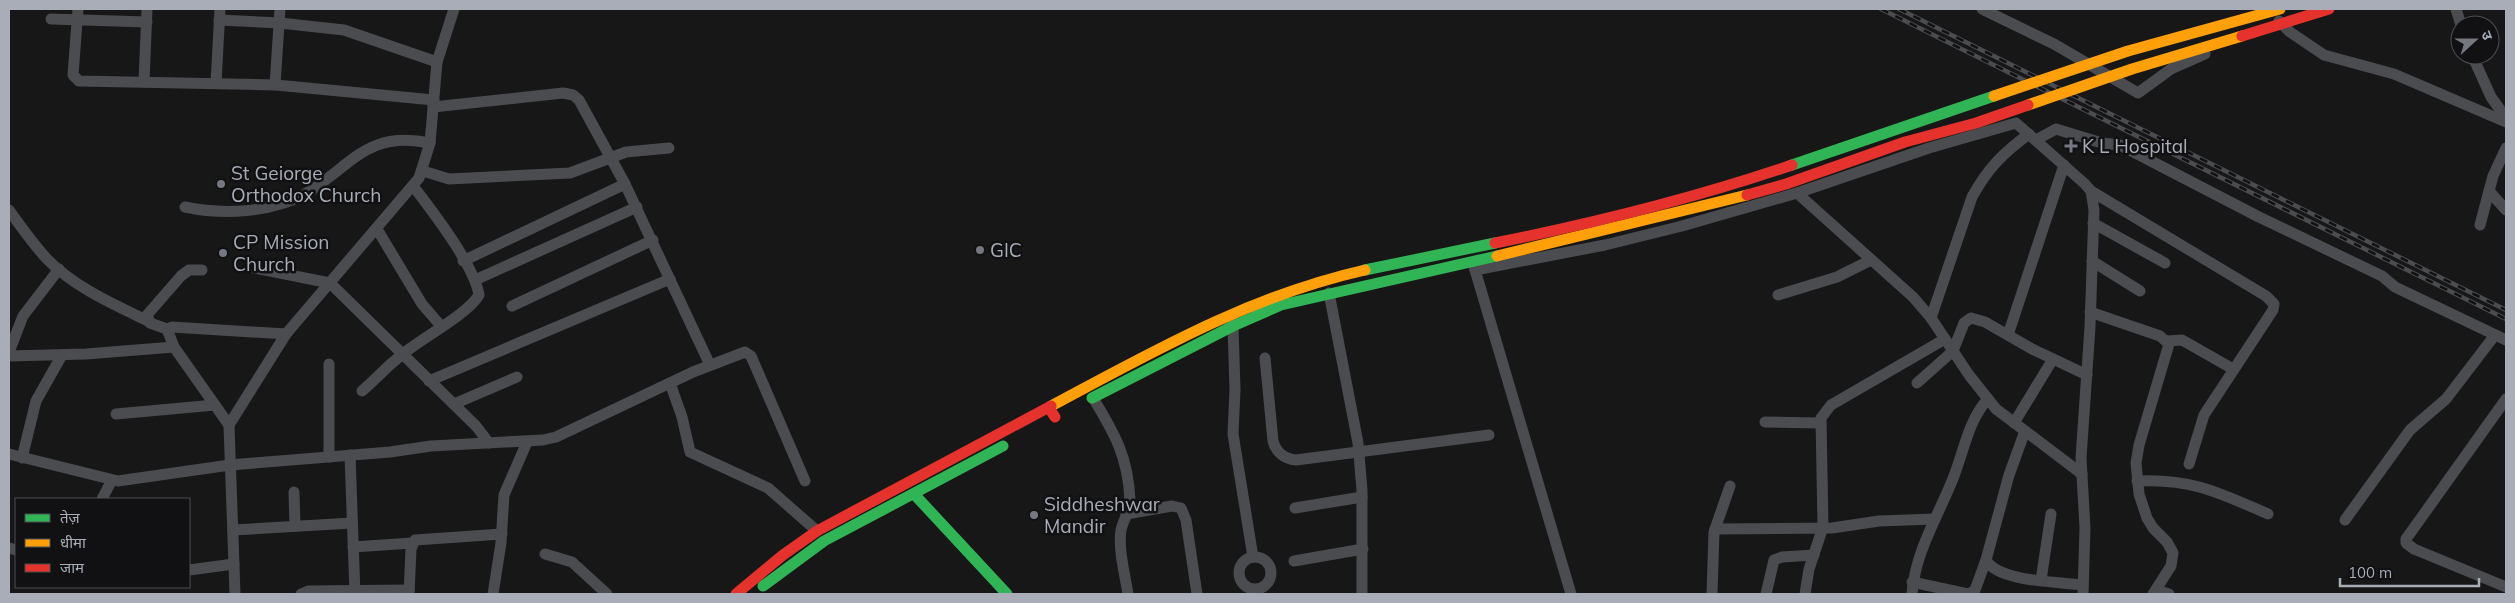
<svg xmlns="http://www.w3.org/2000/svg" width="2515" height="603" viewBox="0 0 2515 603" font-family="Mulish,'Noto Sans Devanagari',sans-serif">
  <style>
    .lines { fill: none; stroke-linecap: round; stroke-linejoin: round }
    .street { stroke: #4b4c50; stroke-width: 11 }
    .fast { stroke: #30b455; stroke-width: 11 }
    .slow { stroke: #ff9f0a; stroke-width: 11 }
    .jam { stroke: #e5322d; stroke-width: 11 }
    .rail-casing { stroke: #4b4c4f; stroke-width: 4.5 }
    .rail { stroke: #111113; stroke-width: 2.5; stroke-dasharray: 8; stroke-linecap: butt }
    .fast-bridge { stroke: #30b455; stroke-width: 11 }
    .slow-bridge { stroke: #ff9f0a; stroke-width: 11 }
    .jam-bridge { stroke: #e5322d; stroke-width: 11 }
    .poi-dot { fill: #757880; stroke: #111113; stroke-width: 2 }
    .labels { text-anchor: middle; stroke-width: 5; stroke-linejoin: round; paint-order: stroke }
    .poi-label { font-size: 19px; fill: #a8adb8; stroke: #111113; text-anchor: start }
  </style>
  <rect width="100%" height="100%" fill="#171717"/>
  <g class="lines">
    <g class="street">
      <path d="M78 9 73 75 79 81 276 85 434 100"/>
      <path d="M1982 9 2054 44 2138 93 2171 69 2205 54"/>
      <path d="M2456 9 2461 25"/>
      <path d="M51 19 147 22"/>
      <path d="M219 20 280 23 344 30 437 62"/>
      <path d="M2279 21 2290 32 2324 55 2394 74 2506 122"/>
      <path d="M2472 55 2491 97 2506 118"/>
      <path d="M144 82 147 9"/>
      <path d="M216 83 220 9"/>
      <path d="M275 85 280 9"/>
      <path d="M433 107 563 93 573 95 579 100 625 184 710 365"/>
      <path d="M2036 140 2056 129 2102 143 2120 145 2259 217 2382 276 2395 287 2506 340"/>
      <path d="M423 171 449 179 570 173 626 152 669 148"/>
      <path d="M2091 191 2266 296 2274 304 2273 310 2204 415 2189 464"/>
      <path d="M2489 191 2506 210"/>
      <path d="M1797 193 1929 148 2016 123 2085 184 2091 191 2094 210 2090 327 2081 458 2085 528 2083 594"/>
      <path d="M185 207C223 215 270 213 305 194 352 166 366 130 430 143"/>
      <path d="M9 210C21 227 33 244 47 259 74 287 113 304 148 321"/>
      <path d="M2093 223 2165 263"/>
      <path d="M2480 225 2493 176 2506 148"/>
      <path d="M377 229 422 304 441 326"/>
      <path d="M463 261 625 184"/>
      <path d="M2092 261 2140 291"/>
      <path d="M1473 263 1571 594"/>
      <path d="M254 268 330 283 476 426 489 443"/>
      <path d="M1475 270 1605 245 1682 226 1797 193 1913 297 1931 318 1969 375 1996 409 2082 474"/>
      <path d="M475 280 637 207"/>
      <path d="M1329 293 1358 443 1362 490V594"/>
      <path d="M1778 295 1837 277 1871 260"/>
      <path d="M512 306 653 240"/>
      <path d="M2090 312 2160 336 2169 344 2139 445 2136 463 2139 494 2147 518 2153 528 2167 542 2173 553 2171 566 2153 594"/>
      <path d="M1931 318 1972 197C1988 168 2003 153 2029 134"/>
      <path d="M1233 326 1235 390 1233 434 1253 557"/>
      <path d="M167 329 150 323 147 315 181 276 189 270H202"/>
      <path d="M2008 335 2064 165"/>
      <path d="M2167 341 2182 340 2233 369"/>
      <path d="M9 352 23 316 59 269"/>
      <path d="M9 356 86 354 174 347"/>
      <path d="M1265 358 1273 441C1276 452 1284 459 1296 460L1489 435"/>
      <path d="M329 364V457"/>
      <path d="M429 381 670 279"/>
      <path d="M670 383 682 417 690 452 768 488 817 531"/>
      <path d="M1917 383 1953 351 1964 323 1971 318 1985 322 2032 349 2087 375"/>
      <path d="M362 391C376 379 388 365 403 354 422 338 468 314 479 295 474 265 433 212 414 187"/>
      <path d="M1093 398C1115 434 1128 457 1130 500 1130 511 1123 520 1121 530 1118 550 1125 574 1128 594"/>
      <path d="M2506 399 2406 539V543L2414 549 2506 587"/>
      <path d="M454 404 517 377"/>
      <path d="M116 414 215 405"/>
      <path d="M1765 422 1820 423"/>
      <path d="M2014 423 2053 359"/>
      <path d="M229 425 174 347 167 329 172 327 286 334"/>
      <path d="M2025 431 2009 475 1986 560C1998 582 2060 582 2083 585"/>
      <path d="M9 454 118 481 230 465 390 452 431 446 543 440 556 437 693 372 745 352 751 356 805 481"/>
      <path d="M350 455 355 594"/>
      <path d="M22 458 36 401 62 355"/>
      <path d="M2137 481C2191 478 2220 493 2268 514"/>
      <path d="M294 492 295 526"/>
      <path d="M102 499 112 480"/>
      <path d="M1295 508 1362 497"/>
      <path d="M1126 514 1172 506 1181 508 1186 520 1197 594"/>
      <path d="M2345 520 2410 430 2446 399 2495 335"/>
      <path d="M1715 529 1832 528 1879 521 1935 519"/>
      <path d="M233 530 352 523"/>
      <path d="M353 547 412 543"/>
      <path d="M9 548 16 550"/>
      <path d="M545 554 572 562 607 594"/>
      <circle cx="1255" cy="573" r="16"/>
      <path d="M1294 561 1363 549"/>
      <path d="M189 570 234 564"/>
      <path d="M2041 580 2051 514"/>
      <path d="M1912 582 1968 594"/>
      <path d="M2156 590 2169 594"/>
      <path d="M235 594 229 425 286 334 419 178 430 143 437 62 454 9"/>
      <path d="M301 594 308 591 409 590"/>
      <path d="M409 594 411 549 415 540 502 534"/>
      <path d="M493 594 501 543 504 495 527 442"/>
      <path d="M1712 594 1714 532 1730 486"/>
      <path d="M1766 594 1774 560 1782 557 1814 555"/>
      <path d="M1805 594 1809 569 1823 527 1821 418 1831 405 1945 339"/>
      <path d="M1912 594C1915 551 1939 515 1954 476 1964 450 1969 419 1988 399"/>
      <path d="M1969 594 1975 590 1986 560"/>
    </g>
    <g class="fast">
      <path d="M1365 270 1495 243"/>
      <path d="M1092 398 1233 326 1281 305 1497 256"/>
      <path d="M914 494 1007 594"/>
      <path d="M763 586 824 541 1003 446"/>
    </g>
    <path class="slow" d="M1051 406C1154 351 1250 296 1365 270"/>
    <g class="jam">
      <path d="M1049 408 1055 417"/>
      <path d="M736 594 783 555 817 531 1051 406"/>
    </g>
    <g class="rail-casing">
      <g id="rail">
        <path d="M1881 9 2506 319"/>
        <path d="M1899 9 2506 310"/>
      </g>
    </g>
    <use href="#rail" class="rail"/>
    <path class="fast-bridge" d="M1792 165 1994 96"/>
    <g class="slow-bridge">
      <path d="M1994 96 2128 51 2280 9"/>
      <path d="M2028 105 2132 69 2242 36"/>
      <path d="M1497 256 1747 195"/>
    </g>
    <g class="jam-bridge">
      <path d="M2242 36 2329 9"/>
      <path d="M1747 195 1786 184 1905 142 1976 123 2028 105"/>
      <path d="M1495 243C1595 223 1695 198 1792 165"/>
    </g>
  </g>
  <g class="poi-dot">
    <path d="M2068.5 138.5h5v5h5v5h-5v5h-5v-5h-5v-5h5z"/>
    <circle cx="221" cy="184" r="5"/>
    <circle cx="980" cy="250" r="5"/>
    <circle cx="223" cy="253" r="5"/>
    <circle cx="1034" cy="515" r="5"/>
  </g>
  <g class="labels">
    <g class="poi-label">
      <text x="2082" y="153">K L Hospital</text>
      <text x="231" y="180">St Geiorge<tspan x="231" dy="22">Orthodox Church</tspan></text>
      <text x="233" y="249">CP Mission<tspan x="233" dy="22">Church</tspan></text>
      <text x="990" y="257">GIC</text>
      <text x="1044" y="511">Siddheshwar<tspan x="1044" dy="22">Mandir</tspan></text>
    </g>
  </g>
  <rect width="2515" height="603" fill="none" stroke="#a8adb8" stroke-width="20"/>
  <rect x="15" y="498" width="175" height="90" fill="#111113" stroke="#4d4f55"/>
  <rect x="25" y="514" width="25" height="8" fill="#30b455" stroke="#4d4f55"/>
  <text x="60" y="523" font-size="15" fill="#a8adb8">तेज़</text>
  <rect x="25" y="539" width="25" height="8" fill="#ff9f0a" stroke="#4d4f55"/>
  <text x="60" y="548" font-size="15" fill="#a8adb8">धीमा</text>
  <rect x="25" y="564" width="25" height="8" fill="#e5322d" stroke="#4d4f55"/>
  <text x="60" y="573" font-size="15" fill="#a8adb8">जाम</text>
  <g transform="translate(2475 40) rotate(69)"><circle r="24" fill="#111113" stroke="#4d4f55"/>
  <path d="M0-4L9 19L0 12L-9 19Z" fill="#757880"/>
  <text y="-8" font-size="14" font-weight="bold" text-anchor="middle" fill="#a8adb8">उ</text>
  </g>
  <path d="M2340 578v8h139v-8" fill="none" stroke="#a8adb8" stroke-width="2.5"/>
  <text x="2348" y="578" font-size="15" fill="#a8adb8" stroke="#111113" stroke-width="4" paint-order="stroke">100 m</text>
</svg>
